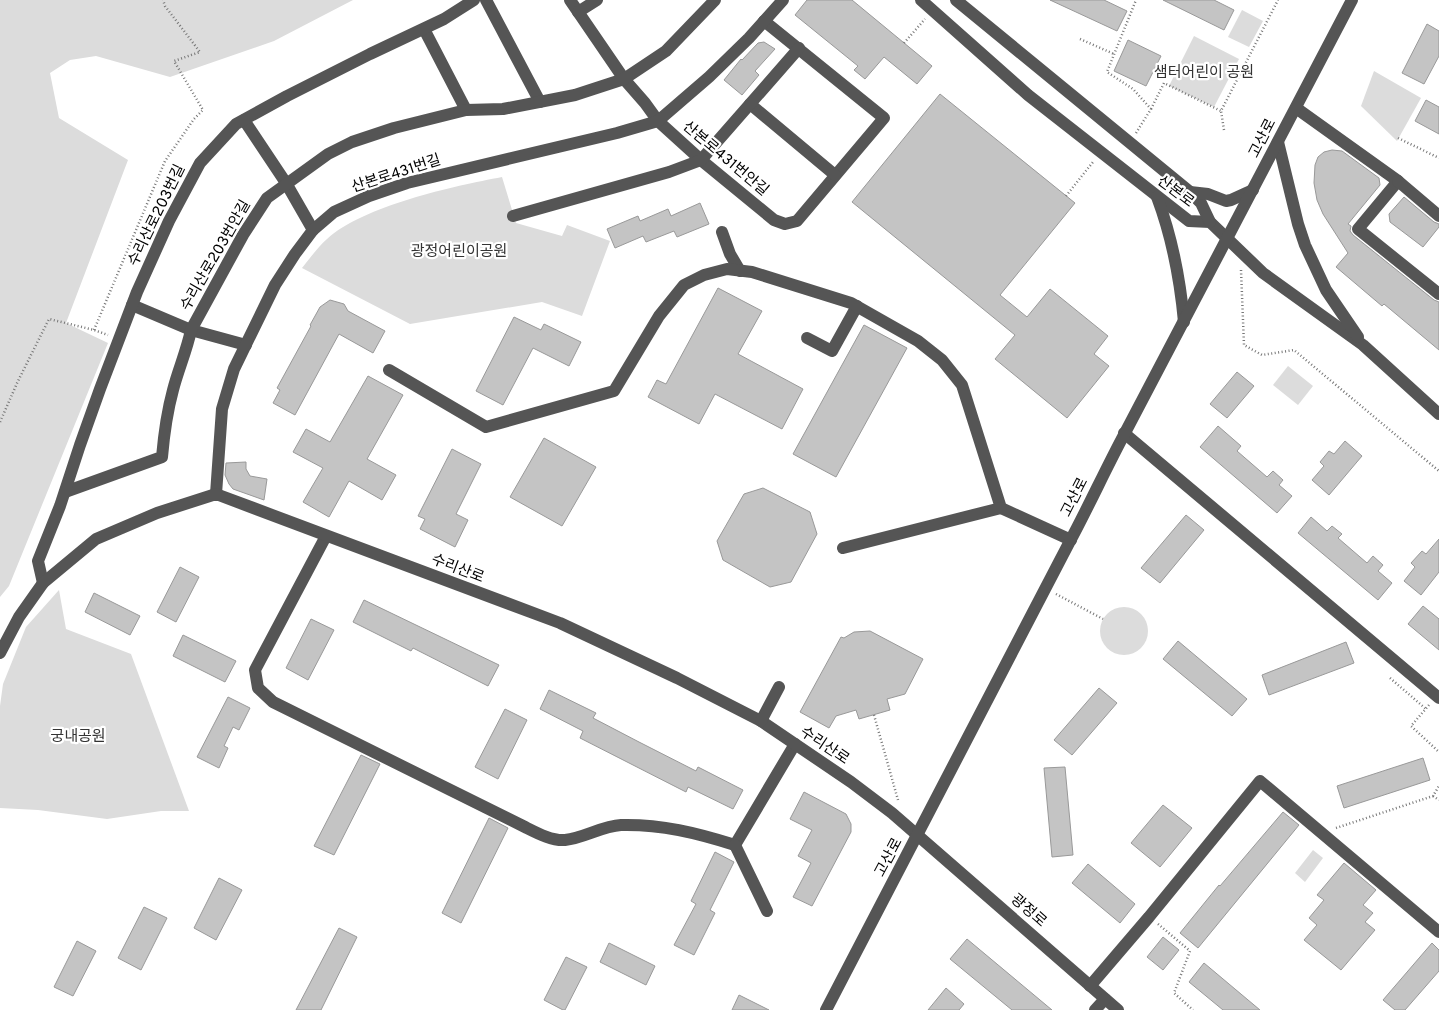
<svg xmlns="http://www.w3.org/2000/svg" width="1439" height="1010" viewBox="0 0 1439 1010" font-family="Overpass,'Noto Sans KR',sans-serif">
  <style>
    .green { fill: #dcdcdc }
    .building { fill: #c4c4c4; stroke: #999 }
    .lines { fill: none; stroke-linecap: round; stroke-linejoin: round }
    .path { stroke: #777; stroke-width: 2.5; stroke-dasharray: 1 2.5; stroke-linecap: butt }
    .minor { stroke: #555; stroke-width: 12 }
    .labels { text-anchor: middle; stroke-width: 4.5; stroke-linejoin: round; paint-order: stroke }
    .park-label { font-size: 15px; fill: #333; stroke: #fff }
    .street-label { font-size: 15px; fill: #000; stroke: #fff }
  </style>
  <rect width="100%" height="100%" fill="#fff"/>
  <g class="green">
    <path d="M0 0H353L274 41 170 77 96 56 70 60 50 73 59 118 128 160 66 323 108 343 9 586 0 597Z"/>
    <path d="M1242 10 1263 21 1249 47 1228 37Z"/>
    <path d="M1194 36 1239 59 1214 107 1169 86Z"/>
    <path d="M1374 71 1421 98 1397 141 1361 106Z"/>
    <path d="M502 177 516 223 562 236 567 225 610 241 582 316 542 302 410 324 302 268C310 258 318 247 327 239 363 206 454 186 502 177Z"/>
    <path d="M1288 366 1313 386 1298 405 1273 385Z"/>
    <path d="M59 590 66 629 131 654 189 811H161L107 819 38 810 0 808V706L3 684 26 627Z"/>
    <circle cx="1124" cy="631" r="24"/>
    <path d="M1313 850 1323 858 1305 882 1295 873Z"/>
  </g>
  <g class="building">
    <path d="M807 0H852L932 66 917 84 884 57 865 79 854 70 858 66 795 15Z"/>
    <path d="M1050 0H1104L1127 11 1117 31Z"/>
    <path d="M1163 0H1214L1234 10 1224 30Z"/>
    <path d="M1427 24 1439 31V56L1424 84 1402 73Z"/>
    <path d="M1128 40 1161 56 1146 86 1114 71Z"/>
    <path d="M764 42 775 49 755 71 759 75 742 95 724 80 741 59 742 60 758 43Z"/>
    <path d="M940 94 1075 203 1000 295 1027 317 1050 289 1108 336 1094 354 1109 366 1067 418 995 359 1015 335 852 202Z"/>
    <path d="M1426 100 1439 107V134L1415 121Z"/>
    <path d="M1332 150 1342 151 1379 178 1380 185 1348 224 1351 226 1350 231 1353 235 1434 300 1439 302V350L1384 304 1382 306 1336 267 1348 253 1323 214 1317 200 1314 183 1315 165 1318 157 1324 152Z"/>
    <path d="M1404 197 1434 222 1439 224V227L1423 247 1390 222 1389 214Z"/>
    <path d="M700 203 709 224 677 237 674 231 646 242 643 236 615 248 607 229 638 216 640 221 668 209 671 216Z"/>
    <path d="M718 288 762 311 738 354 803 389 782 429 715 394 699 424 648 397 657 380 666 384Z"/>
    <path d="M330 300 344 304 348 311 385 331 373 353 339 334 295 415 273 403 280 390 277 388 311 326 310 325 320 307Z"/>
    <path d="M514 317 541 330 544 324 581 342 569 366 533 348 503 405 476 391Z"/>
    <path d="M864 325 907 348 836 477 793 454Z"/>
    <path d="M1237 372 1254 386 1227 418 1210 404Z"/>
    <path d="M368 376 403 395 367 459 396 475 382 500 349 481 329 517 303 502 323 468 293 452 306 429 330 442Z"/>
    <path d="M1218 426 1241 446 1237 451 1267 477 1273 471 1283 480 1279 485 1292 496 1277 513 1200 447Z"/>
    <path d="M544 438 596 467 562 526 510 497Z"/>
    <path d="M1345 441 1362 456 1329 495 1312 480 1324 466 1320 462 1329 451 1334 454Z"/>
    <path d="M452 449 481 464 456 514 468 520 455 547 420 529 425 519 418 516Z"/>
    <path d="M246 462V469L250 476 267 479 264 500 233 489 229 484 225 475 226 463Z"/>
    <path d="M763 488 810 512 817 534 791 582 770 587 723 560 717 541 744 494Z"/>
    <path d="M1186 515 1204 530 1160 583 1141 568Z"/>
    <path d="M1311 517 1327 531 1332 526 1342 534 1338 538 1367 563 1373 556 1383 565 1378 571 1392 583 1378 600 1298 533Z"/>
    <path d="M1439 539V572L1421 595 1404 581 1415 567 1411 563 1422 551 1426 554Z"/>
    <path d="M180 567 199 577 176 622 157 612Z"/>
    <path d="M94 593 140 616 130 635 85 612Z"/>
    <path d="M364 600 499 665 488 686 413 648 411 651 353 622Z"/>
    <path d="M1423 606 1439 619V650L1408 624Z"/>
    <path d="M311 619 334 630 308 680 286 668Z"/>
    <path d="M870 631 923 659 905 694 887 699 890 710 859 719 856 710 836 716 829 728 800 712 841 637 844 638 854 632Z"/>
    <path d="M183 635 236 661 225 682 173 656Z"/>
    <path d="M1178 641 1247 699 1232 716 1163 659Z"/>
    <path d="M1346 642 1354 663 1269 695 1262 675Z"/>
    <path d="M1099 688 1117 703 1072 755 1054 740Z"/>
    <path d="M549 690 596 713 593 718 639 742 696 771 698 767 743 790 733 809 688 787 686 792 580 738 583 731 540 709Z"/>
    <path d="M228 697 250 708 239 730 233 727 224 746 228 748 219 768 197 757Z"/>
    <path d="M505 709 527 720 498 779 475 767Z"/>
    <path d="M361 755 380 764 334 855 314 846Z"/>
    <path d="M1423 758 1430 780 1344 808 1337 786Z"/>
    <path d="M1065 767 1073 855 1052 857 1044 768Z"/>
    <path d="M804 792 846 814 851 824V832L812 906 793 897 811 863 798 856 812 830 790 819Z"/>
    <path d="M1163 805 1192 828 1160 867 1131 843Z"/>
    <path d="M1283 812 1299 825 1198 948 1180 933 1219 885 1220 886Z"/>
    <path d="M489 818 508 828 461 923 442 913Z"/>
    <path d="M715 852 734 862 710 910 715 913 694 955 674 945 696 904 691 901Z"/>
    <path d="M1344 863 1376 890 1363 905 1373 913 1365 922 1375 930 1341 970 1304 940 1317 925 1309 918 1324 900 1317 895Z"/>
    <path d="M1088 864 1135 904 1120 923 1072 883Z"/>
    <path d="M219 878 242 890 216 940 194 928Z"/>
    <path d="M144 907 167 918 141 970 118 958Z"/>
    <path d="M339 928 357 937 321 1010H296Z"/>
    <path d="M1163 937 1179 950 1163 970 1147 957Z"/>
    <path d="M967 939 1052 1010H1012L950 959Z"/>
    <path d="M77 941 96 951 73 996 54 987Z"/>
    <path d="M609 943 655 966 646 985 600 962Z"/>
    <path d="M1432 943 1439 950V971L1405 1010H1395L1383 1000Z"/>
    <path d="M566 957 587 967 565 1010H563L544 1000Z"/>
    <path d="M1204 963 1260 1010H1223L1189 982Z"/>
    <path d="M946 988 964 1004 959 1010H928Z"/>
    <path d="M739 995 769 1010H732Z"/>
  </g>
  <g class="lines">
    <g class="path">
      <path d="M1080 39 1114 54"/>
      <path d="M904 43 925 19"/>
      <path d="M1151 109 1164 83 1221 111"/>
      <path d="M1224 130 1221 111 1278 0"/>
      <path d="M1136 133 1151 109 1133 89 1107 72 1136 0"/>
      <path d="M1398 138 1439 158"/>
      <path d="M1066 196 1093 162"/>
      <path d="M1241 270 1244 345 1262 355 1294 350 1439 471"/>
      <path d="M94 330 165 161 194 119 203 110 174 61 200 52 165 6 163 0"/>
      <path d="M0 422 18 381 49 319 94 330 108 335"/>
      <path d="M1056 594 1103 619"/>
      <path d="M1390 678 1426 709"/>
      <path d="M1429 705 1411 726 1439 752"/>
      <path d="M874 715 898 800"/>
      <path d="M1433 796 1439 800"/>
      <path d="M1336 828 1433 796 1439 786"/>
      <path d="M1158 924 1190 951 1174 993 1193 1010"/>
    </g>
    <g class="minor">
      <path d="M486 0 540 102"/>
      <path d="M570 0 624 79 645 103 658 121 701 160 774 220 785 224 797 221 884 118 764 21"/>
      <path d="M921 0 1028 95 1189 221 1210 222 1263 273 1363 345 1439 414"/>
      <path d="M956 0 1190 192 1201 203 1210 222"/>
      <path d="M578 12 597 0"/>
      <path d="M424 29 466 110"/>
      <path d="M750 104 835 175"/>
      <path d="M1296 108 1398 181 1358 229 1439 294"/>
      <path d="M244 120 286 183 313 230"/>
      <path d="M1278 142 1298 224 1305 245 1326 290 1358 337"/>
      <path d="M1398 181 1439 216"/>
      <path d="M1190 192 1208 194 1226 201 1231 200 1253 190"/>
      <path d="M1157 197C1172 237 1180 278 1184 322"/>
      <path d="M513 216 669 172 701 160 799 48"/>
      <path d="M722 232 730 254 740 271"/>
      <path d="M132 305 191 330 246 345"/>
      <path d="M807 338 832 351 857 306"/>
      <path d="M389 370 486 427 614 391 659 316 684 285 704 275 727 269 752 272 851 303 918 341 942 360 962 385 1001 508 1071 540"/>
      <path d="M1124 433 1439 698"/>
      <path d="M65 492 162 457C164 434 167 412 173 390 178 370 187 350 191 330L243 235 267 198 328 154 352 142 394 128 466 110 503 109 575 95 624 79 666 51 715 0"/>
      <path d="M216 494 222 409 234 369 275 285 295 254 313 230 334 212 369 196 407 183 617 133 658 121 709 77 749 38 783 0"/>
      <path d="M326 536 255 670 258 688 273 702 525 827C537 833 552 841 565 840 584 838 602 826 621 825 661 824 697 833 735 845L795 744"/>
      <path d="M843 548 1001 508"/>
      <path d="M43 583 38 561 60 506 80 445 100 389 137 292 169 221 200 163 236 124 287 96 370 54 444 19 474 0"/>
      <path d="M0 653 19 617 43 583 96 539 157 513 216 494 560 623 677 678 761 721 851 782 892 813 1118 1010"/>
      <path d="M761 721 779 687"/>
      <path d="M735 845 767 911"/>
      <path d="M1090 986 1149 917 1260 781 1439 932"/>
      <path d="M826 1010C907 854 989 699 1069 543 1089 506 1106 468 1126 431 1201 287 1277 144 1352 0"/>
      <path d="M1095 1010 1105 999"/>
    </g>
  </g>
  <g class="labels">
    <g class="park-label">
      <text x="1204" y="77">샘터어린이 공원</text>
      <text x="459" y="256">광정어린이공원</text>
      <text x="78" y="741">궁내공원</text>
    </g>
    <g class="street-label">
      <text transform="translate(1262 138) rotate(-63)" y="5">고산로</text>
      <text transform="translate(726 158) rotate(40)" y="5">산본로431번안길</text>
      <text transform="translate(396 173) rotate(-18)" y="5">산본로431번길</text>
      <text transform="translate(1176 191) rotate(37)" y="5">산본로</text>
      <text transform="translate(156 215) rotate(-64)" y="5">수리산로203번길</text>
      <text transform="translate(215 255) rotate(-60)" y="5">수리산로203번안길</text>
      <text transform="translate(1074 497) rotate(-63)" y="5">고산로</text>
      <text transform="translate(458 568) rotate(21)" y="5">수리산로</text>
      <text transform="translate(825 745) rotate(34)" y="5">수리산로</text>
      <text transform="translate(888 857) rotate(-62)" y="5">고산로</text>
      <text transform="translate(1029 910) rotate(41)" y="5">광정로</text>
    </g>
  </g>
</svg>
